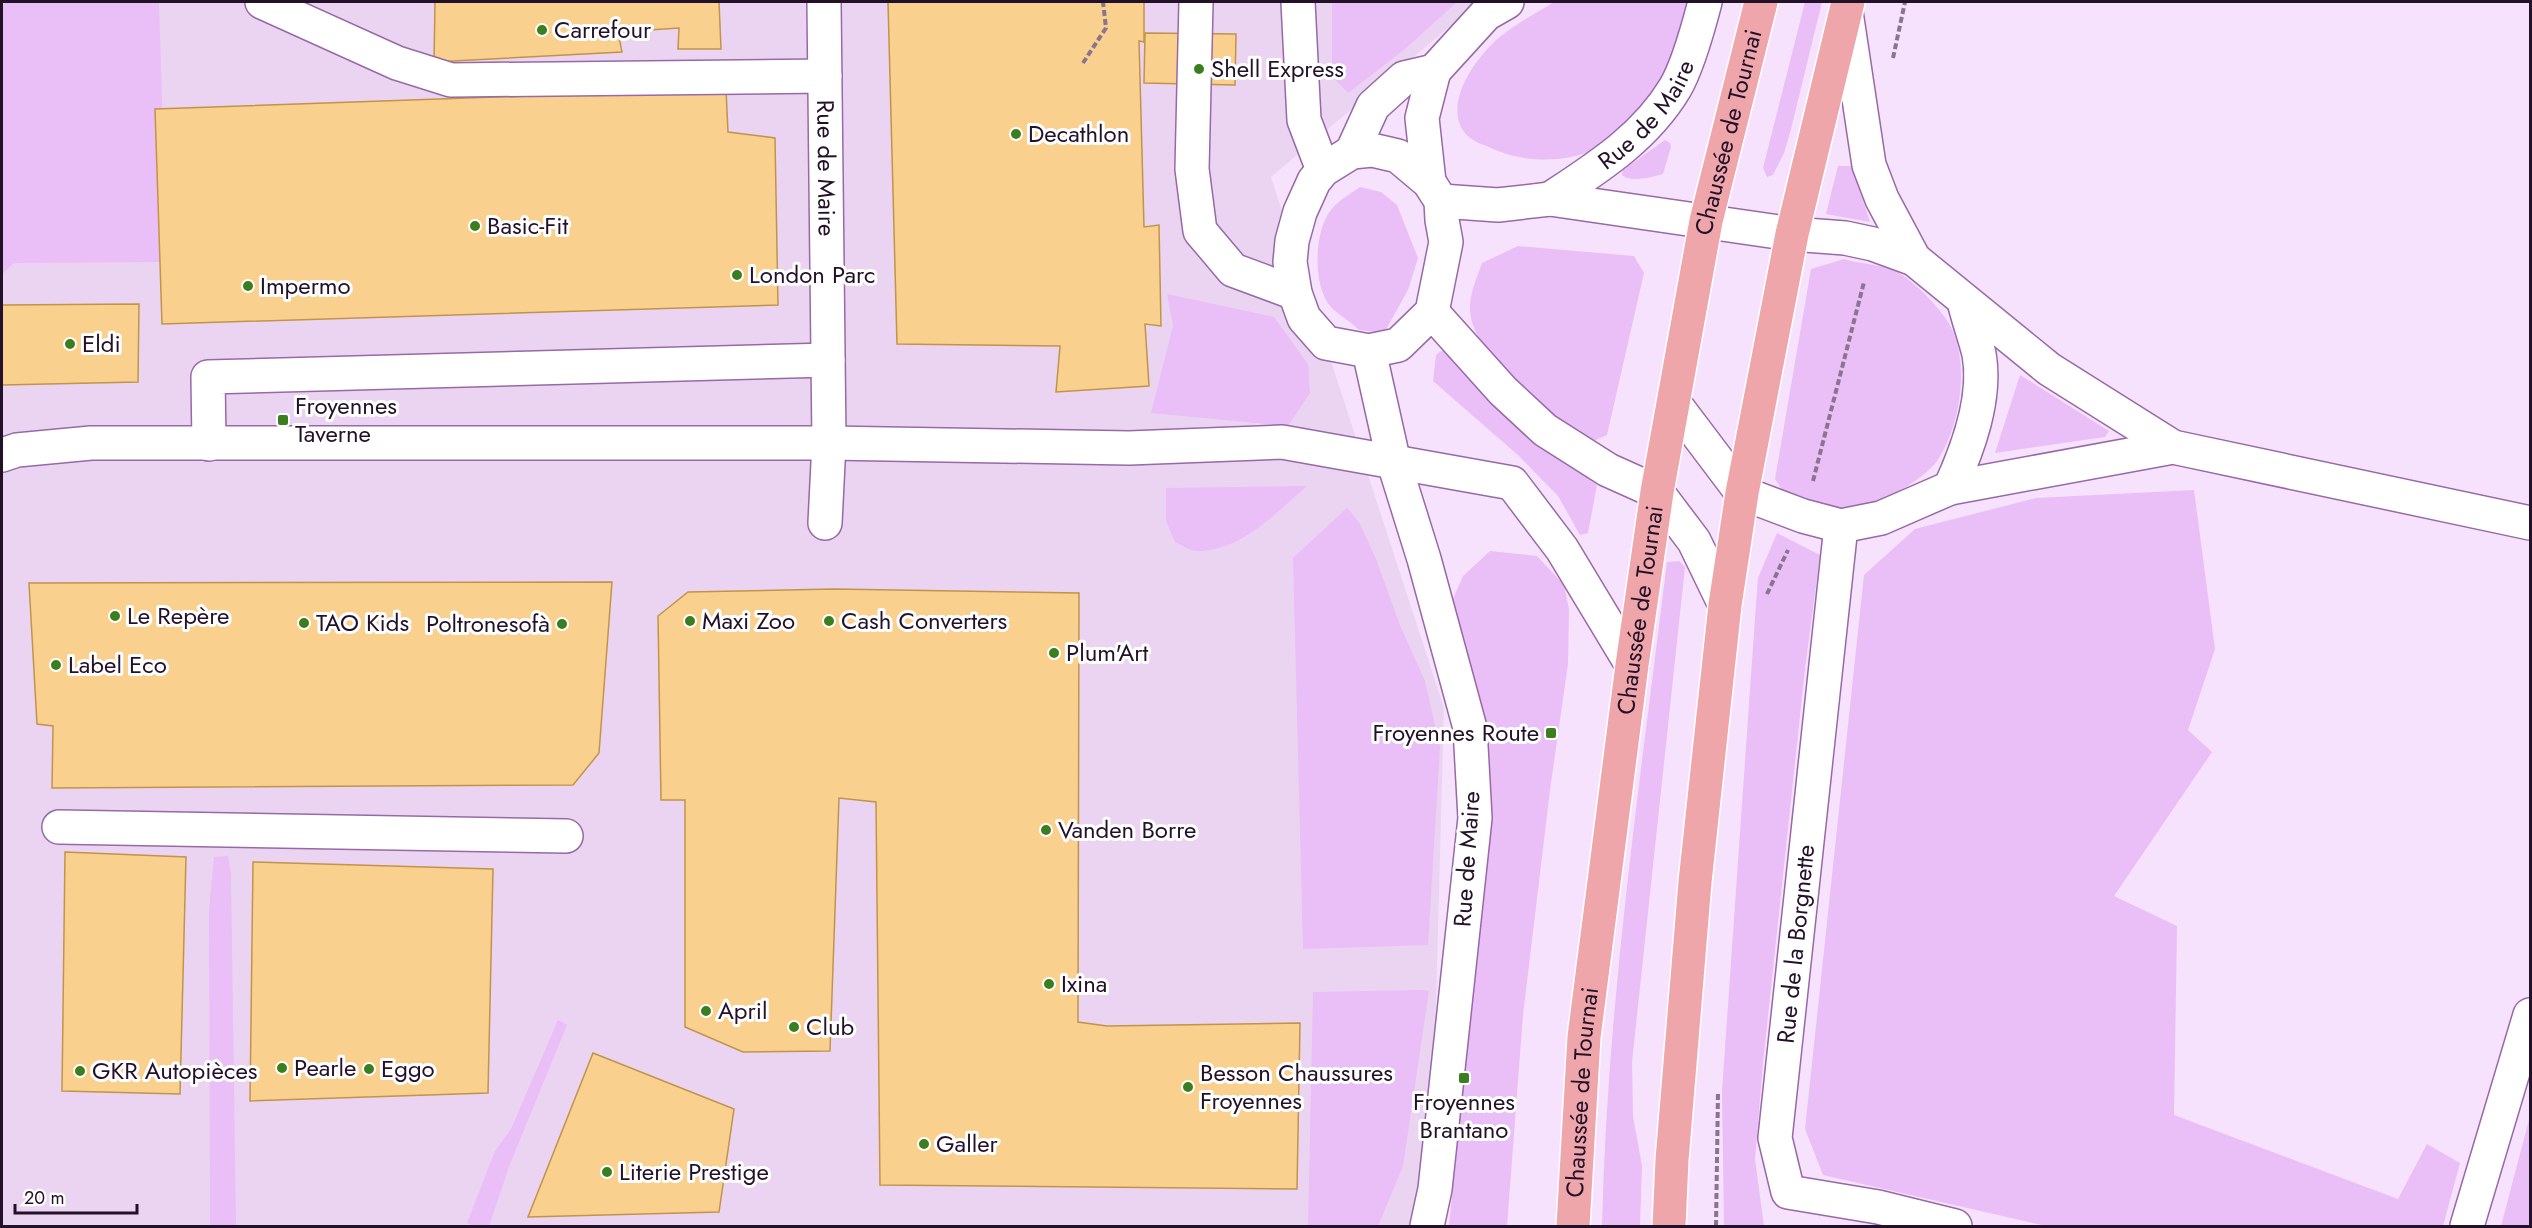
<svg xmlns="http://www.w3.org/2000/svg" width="2532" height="1228" viewBox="0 0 2532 1228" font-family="Jost,sans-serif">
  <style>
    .built { fill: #ebd4f2 }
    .green { fill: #eabef7 }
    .building { fill: #fad08e; stroke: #c0944a; stroke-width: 1.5 }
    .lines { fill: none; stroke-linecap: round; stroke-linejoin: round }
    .minor-casing { stroke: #9869a6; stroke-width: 36 }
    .major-casing { stroke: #fff; stroke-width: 36 }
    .path { stroke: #89758f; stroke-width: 4; stroke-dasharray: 6 3; stroke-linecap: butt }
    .minor { stroke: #fff; stroke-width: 33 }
    .major { stroke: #eea6aa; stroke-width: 33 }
    .poi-dot { fill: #3b7e20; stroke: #fff; stroke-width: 2 }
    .labels { text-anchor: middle; stroke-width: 6; stroke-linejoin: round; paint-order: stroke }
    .poi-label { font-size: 24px; fill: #231029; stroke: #fff; text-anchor: start }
    .street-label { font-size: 24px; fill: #231029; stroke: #fff }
  </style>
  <rect width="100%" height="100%" fill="#f7e2fd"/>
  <path class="built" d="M2 2H1479L1271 177 1444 708 1430 1226H2Z"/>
  <g class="green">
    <path d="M2 2H159L167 262 14 263 2 274Z"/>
    <path d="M1332 2H1457L1405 49 1348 93 1332 76Z"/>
    <path d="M1554 2H1690C1684 22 1677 42 1670 62 1668 70 1666 81 1661 87 1654 97 1617 137 1607 143 1573 164 1528 164 1493 149 1485 145 1476 143 1469 137 1445 116 1463 79 1479 59 1498 33 1528 18 1554 2Z"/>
    <path d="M1805 2H1822L1791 129 1784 153 1773 175 1767 177 1763 168Z"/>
    <path d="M1665 140 1670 143 1671 147 1663 174C1652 177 1630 183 1622 175L1623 170Z"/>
    <path d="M1838 166H1852L1870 222 1826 214Z"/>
    <path d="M1360 187 1381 192 1397 205 1418 258 1408 290 1384 333 1359 330C1350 321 1337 314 1331 307 1312 286 1314 231 1331 210 1338 201 1350 194 1360 187Z"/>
    <path d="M1518 246 1634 256 1644 273 1607 435 1589 443C1554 415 1470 357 1470 308 1470 292 1477 278 1482 263Z"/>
    <path d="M1844 259C1859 264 1879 264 1892 270 1904 274 1916 286 1925 294 1933 303 1942 312 1948 322 1971 358 1961 427 1937 461 1922 482 1874 507 1847 510 1832 513 1795 501 1783 490 1780 488 1778 483 1775 479L1811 269Z"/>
    <path d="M1167 294 1274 317 1308 364 1310 393 1288 426 1151 413 1173 326Z"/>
    <path d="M1448 346 1518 426 1597 485 1588 533 1580 535 1558 496 1519 456 1433 381 1436 355Z"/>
    <path d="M2020 375 2109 431 2105 437 1995 453Z"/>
    <path d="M1307 486C1276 513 1241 551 1197 551 1190 551 1182 545 1175 542L1166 521V488Z"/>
    <path d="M2194 490 2215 649 2188 730 2212 752 2114 896 2177 926 2174 1115 2398 1199 2427 1144 2460 1163 2443 1226H2046L1823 1175 1805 1129 1864 575 1915 529 2036 498Z"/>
    <path d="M1347 508 1359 522 1376 559 1401 628 1425 681 1440 747 1428 945 1303 949 1293 558Z"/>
    <path d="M1777 533 1820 555 1805 669 1763 1063 1755 1159 1764 1226H1724L1722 1091 1755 618 1758 578Z"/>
    <path d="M1490 551 1537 556 1564 585 1569 609 1568 664 1550 790 1523 1015 1507 1226H1449L1491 817 1452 601 1463 576Z"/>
    <path d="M1679 561 1685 567 1632 1062 1633 1116 1642 1166 1640 1226H1602C1607 1004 1640 782 1667 562Z"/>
    <path d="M228 856 231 874 236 1226H210L209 910 214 857Z"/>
    <path d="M1421 990 1429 991 1403 1166 1378 1226H1308L1313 992Z"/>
    <path d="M558 1020 567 1025 510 1164 489 1226H474L467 1223 495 1151 511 1129Z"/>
    <path d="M2530 1116V1226H2501Z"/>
  </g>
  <g class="building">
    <path d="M435 2H719L721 49H678L679 28 618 32 622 52 434 62Z"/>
    <path d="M888 2H1144V42L1139 41 1144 227 1159 225 1161 326 1145 324 1149 386 1056 392 1060 346 897 344Z"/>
    <path d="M1145 33 1236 34 1235 85 1144 83Z"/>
    <path d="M726 89 728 132 775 138 778 305 162 324 155 109Z"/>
    <path d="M139 304 138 382 2 385V305Z"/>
    <path d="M612 582 599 753 573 785 52 788 53 726 37 724 29 583Z"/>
    <path d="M834 589 1079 593 1078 1022 1107 1026 1300 1023 1297 1189 880 1185 876 802 839 798 830 1051 743 1052 685 1027V800H661L658 616 688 592Z"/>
    <path d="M65 852 186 857 180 1094 62 1091Z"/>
    <path d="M253 862 493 869 488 1093 250 1101Z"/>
    <path d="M593 1053 734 1109 719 1212 528 1217Z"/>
  </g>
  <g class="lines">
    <g class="minor-casing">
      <g id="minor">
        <path d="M262 2 397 63 451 80 825 76"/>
        <path id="s1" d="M824 2 829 443 825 523"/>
        <path d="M1196 2 1192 169 1200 231 1233 270 1295 293"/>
        <path d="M1298 2 1304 120 1323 170"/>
        <path d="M1846 12 1869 165 1882 199 1914 259"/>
        <path d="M1372 150 1398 156 1429 182 1441 201 1442 220 1446 242 1432 312 1398 345 1369 351 1326 343 1304 318 1295 293 1290 262 1292 241 1300 212 1314 181 1323 170 1352 152Z"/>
        <path d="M1352 152 1373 106 1404 78 1434 71"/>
        <path d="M1429 182 1422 118 1434 71 1486 14 1507 2"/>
        <path id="s2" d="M1550 199C1597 168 1645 138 1675 88 1687 68 1699 25 1705 2"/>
        <path d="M1441 201 1498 205 1550 199 1792 234 1845 238 1873 244 1914 259 2049 369 2173 447 2530 523"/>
        <path d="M1432 312 1503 391 1545 430 1608 470 1657 492 1694 541 1725 605"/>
        <path d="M1369 351 1394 463 1424 559 1470 728 1475 818 1435 1189 1427 1226"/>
        <path d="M1674 403 1742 493 1803 516 1841 526 1881 518 1950 488 2173 447"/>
        <path d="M209 444 208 377 828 360"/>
        <path d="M2 455 17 450 91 443H829L1129 448 1282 442 1512 483 1562 549 1632 665"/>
        <path d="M1950 488C1968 449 1987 398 1979 354 1975 337 1968 319 1964 301"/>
        <path d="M1841 526 1775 1138 1788 1192 1878 1207 1955 1226"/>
        <path d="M59 827 566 836"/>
        <path d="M2467 1226 2530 1015"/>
      </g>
    </g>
    <g class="major-casing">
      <g id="major">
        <path id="s3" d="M1573 1226 1584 1037 1632 665 1657 492 1706 221 1761 2"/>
        <path d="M1669 1226 1672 1160 1695 882 1725 605 1742 493 1792 234 1848 2"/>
      </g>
    </g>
    <g class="path">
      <path d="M933 2V3"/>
      <path d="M1893 58 1905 2"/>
      <path d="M1083 63 1106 28 1103 2"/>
      <path d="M1813 481 1864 282"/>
      <path d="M1767 594 1788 550"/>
      <path d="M1716 1226 1718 1092"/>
    </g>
    <use href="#minor" class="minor"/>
    <use href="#major" class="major"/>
  </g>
  <g class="poi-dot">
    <circle cx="542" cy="30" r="6"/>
    <circle cx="1199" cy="69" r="6"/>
    <circle cx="1016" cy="134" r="6"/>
    <circle cx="475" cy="226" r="6"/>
    <circle cx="737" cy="275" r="6"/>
    <circle cx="248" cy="286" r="6"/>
    <circle cx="70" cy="344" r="6"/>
    <rect x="277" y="414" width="12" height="12" rx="3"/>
    <circle cx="115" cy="616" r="6"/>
    <circle cx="690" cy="621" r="6"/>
    <circle cx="829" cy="621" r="6"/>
    <circle cx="304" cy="623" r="6"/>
    <circle cx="562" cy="624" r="6"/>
    <circle cx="1054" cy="653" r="6"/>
    <circle cx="56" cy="665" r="6"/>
    <rect x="1545" y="727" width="12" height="12" rx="3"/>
    <circle cx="1046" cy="830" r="6"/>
    <circle cx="1049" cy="984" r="6"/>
    <circle cx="706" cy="1011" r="6"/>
    <circle cx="794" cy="1027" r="6"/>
    <circle cx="282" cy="1068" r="6"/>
    <circle cx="369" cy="1069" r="6"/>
    <circle cx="80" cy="1071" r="6"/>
    <rect x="1458" y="1072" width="12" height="12" rx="3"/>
    <circle cx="1188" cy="1087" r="6"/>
    <circle cx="924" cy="1144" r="6"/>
    <circle cx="607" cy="1172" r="6"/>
  </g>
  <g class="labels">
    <g class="poi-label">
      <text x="554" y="38">Carrefour</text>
      <text x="1211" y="77">Shell Express</text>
      <text x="1028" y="142">Decathlon</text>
      <text x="487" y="234">Basic-Fit</text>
      <text x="749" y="283">London Parc</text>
      <text x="260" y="294">Impermo</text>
      <text x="82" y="352">Eldi</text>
      <text x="295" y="414">Froyennes<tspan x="295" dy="28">Taverne</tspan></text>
      <text x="127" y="624">Le Repère</text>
      <text x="702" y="629">Maxi Zoo</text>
      <text x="841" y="629">Cash Converters</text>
      <text x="316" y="631">TAO Kids</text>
      <text x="550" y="632" text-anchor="end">Poltronesofà</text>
      <text x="1066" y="661">Plum'Art</text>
      <text x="68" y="673">Label Eco</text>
      <text x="1539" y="741" text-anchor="end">Froyennes Route</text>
      <text x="1058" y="838">Vanden Borre</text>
      <text x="1061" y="992">Ixina</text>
      <text x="718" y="1019">April</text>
      <text x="806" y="1035">Club</text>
      <text x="294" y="1076">Pearle</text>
      <text x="381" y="1077">Eggo</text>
      <text x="92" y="1079">GKR Autopièces</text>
      <text x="1200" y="1081">Besson Chaussures<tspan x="1200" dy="28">Froyennes</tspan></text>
      <text x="1464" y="1110" text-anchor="middle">Froyennes<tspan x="1464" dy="28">Brantano</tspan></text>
      <text x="936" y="1152">Galler</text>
      <text x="619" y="1180">Literie Prestige</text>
    </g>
    <g class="street-label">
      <text dy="8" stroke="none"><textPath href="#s2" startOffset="130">Rue de Maire</textPath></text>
      <text dy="8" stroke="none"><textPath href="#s3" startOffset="1106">Chaussée de Tournai</textPath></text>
      <text dy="8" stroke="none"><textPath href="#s1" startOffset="166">Rue de Maire</textPath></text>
      <text dy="8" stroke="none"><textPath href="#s3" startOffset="620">Chaussée de Tournai</textPath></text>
      <text transform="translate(1467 859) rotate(-86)" y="8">Rue de Maire</text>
      <text transform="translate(1796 944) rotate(-84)" y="8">Rue de la Borgnette</text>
      <text dy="8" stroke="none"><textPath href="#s3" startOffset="134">Chaussée de Tournai</textPath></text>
    </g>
  </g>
  <rect width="2532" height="1228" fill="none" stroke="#231029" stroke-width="6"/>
  <path d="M15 1204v9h122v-9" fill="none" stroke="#231029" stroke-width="3"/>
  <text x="24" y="1204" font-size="18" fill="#231029" stroke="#ffffff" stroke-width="4.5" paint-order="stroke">20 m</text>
</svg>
